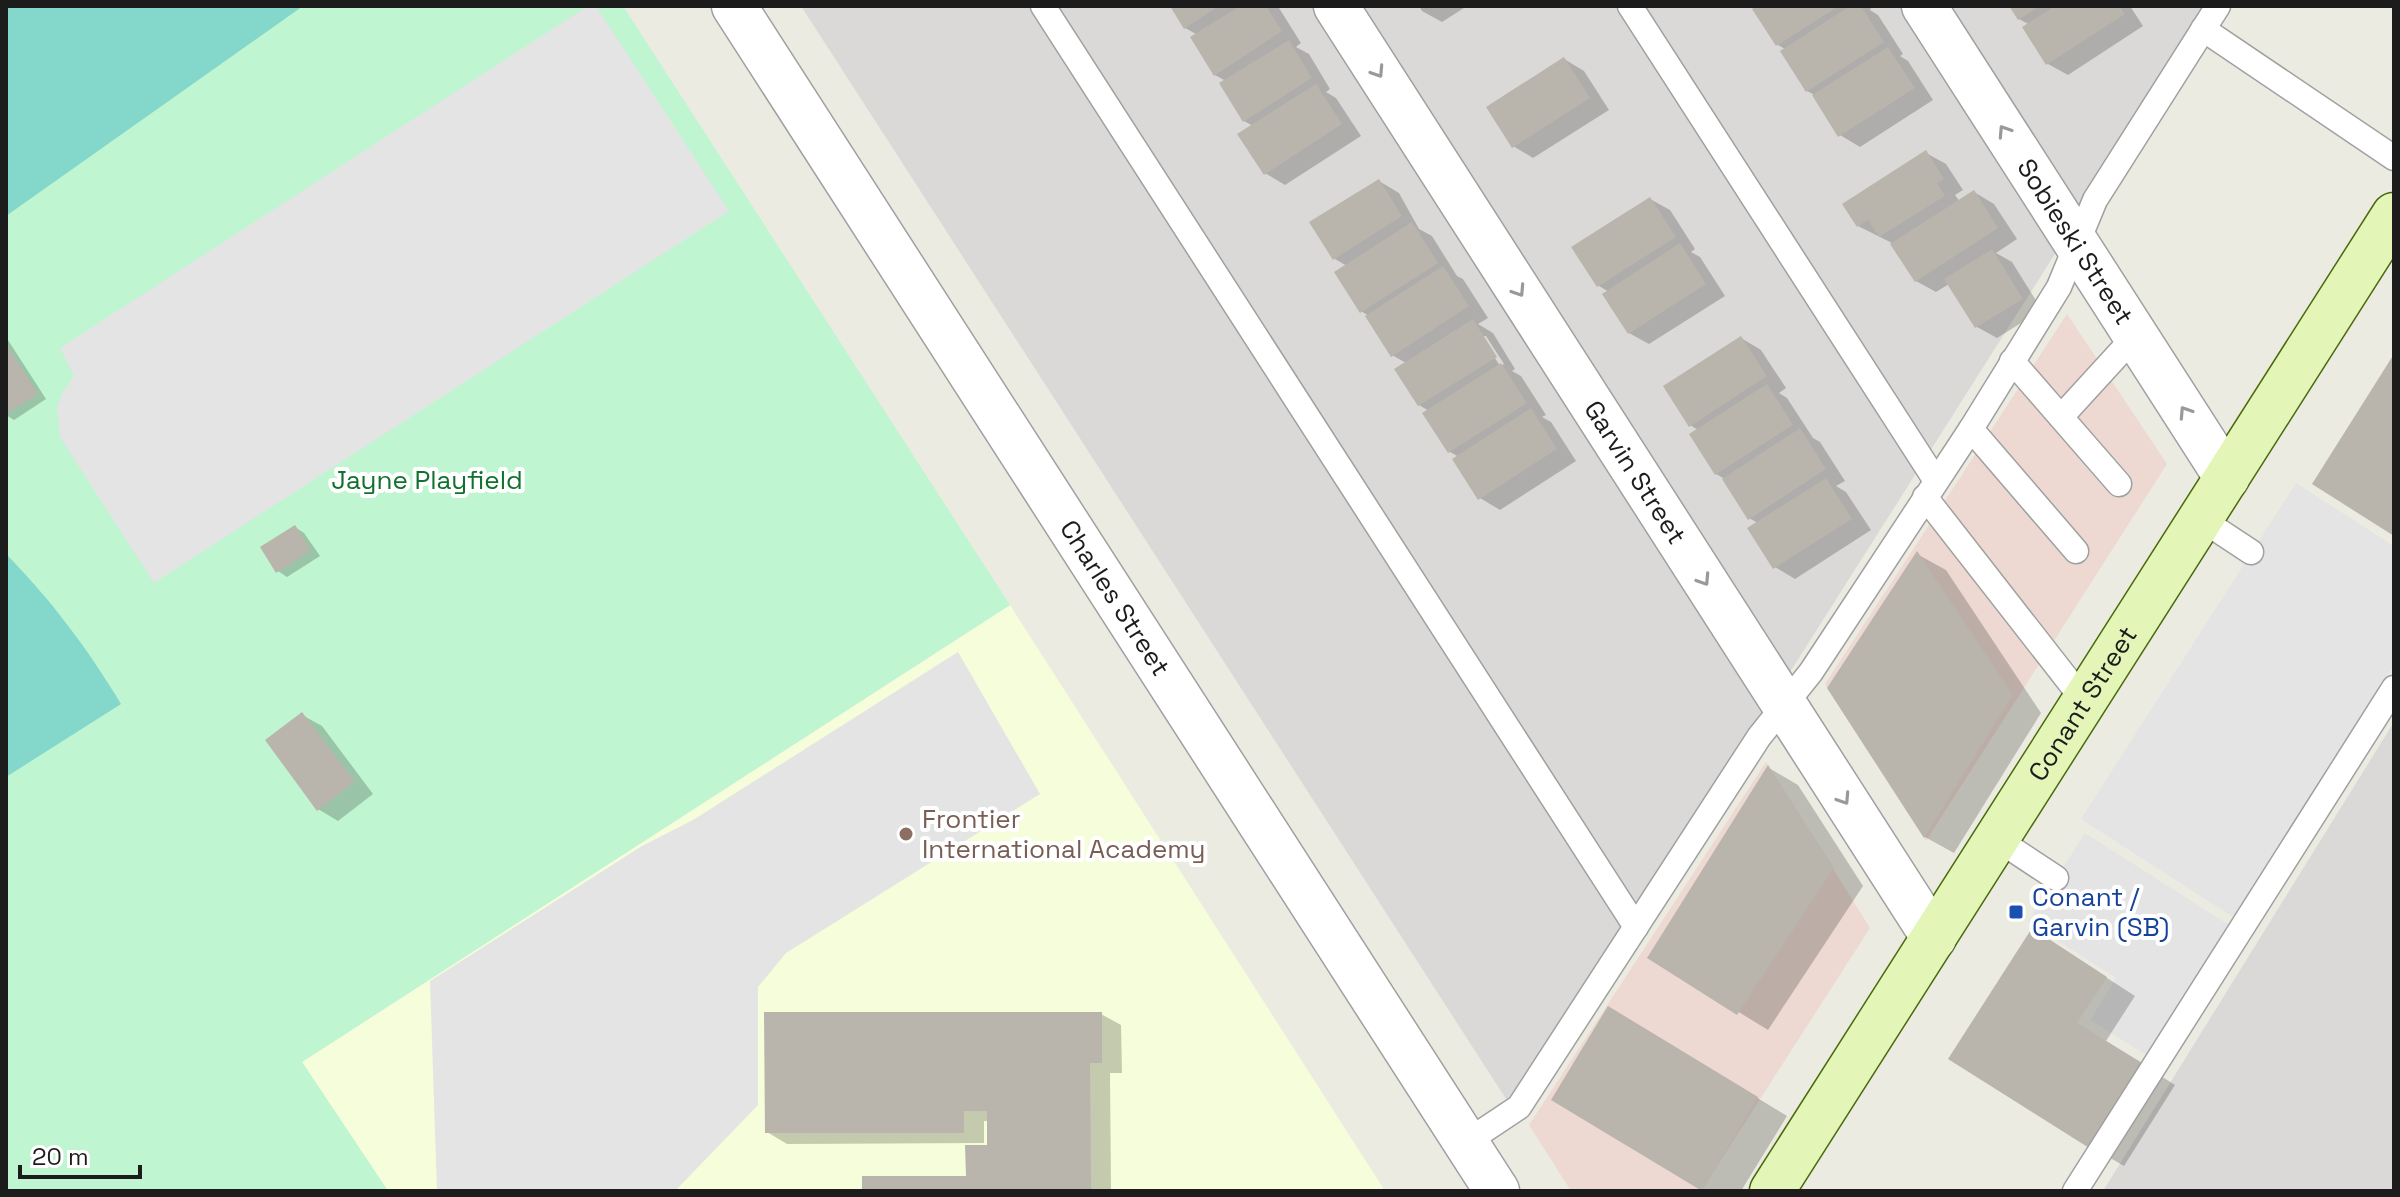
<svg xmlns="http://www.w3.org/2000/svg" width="2400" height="1197" viewBox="0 0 2400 1197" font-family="'Space Grotesk',sans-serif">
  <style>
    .residential { fill: #dad9d8 }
    .commercial { fill: #edd9d1 }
    .education { fill: #f5fdda }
    .park { fill: #c0f5d1 }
    .pitch { fill: #84d7cb }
    .parking { fill: #e4e4e4 }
    .shadow { fill: #0003; fill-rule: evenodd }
    .building { fill: #b9b4ac }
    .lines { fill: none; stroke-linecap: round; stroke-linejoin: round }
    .service-casing { stroke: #a0a0a0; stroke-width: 27 }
    .minor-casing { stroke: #a0a0a0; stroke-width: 47 }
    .tertiary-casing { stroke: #a0a0a0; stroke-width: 47 }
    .secondary-casing { stroke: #496a0b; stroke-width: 47 }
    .service { stroke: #fff; stroke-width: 24 }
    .minor { stroke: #fff; stroke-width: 44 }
    .tertiary { stroke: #fff; stroke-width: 44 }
    .secondary { stroke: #e3f5b7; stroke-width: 44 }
    .oneway { stroke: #999 }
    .education-dot { fill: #8d6e63; stroke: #fff; stroke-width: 3 }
    .transit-dot { fill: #1a4fb4; stroke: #fff; stroke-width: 3 }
    .labels { text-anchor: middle; stroke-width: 8; stroke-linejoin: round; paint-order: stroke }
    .street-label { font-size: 26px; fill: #1c1c1c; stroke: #fff }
    .park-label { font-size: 26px; fill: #127130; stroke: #fff }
    .education-label { font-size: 26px; fill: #785e54; stroke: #fff; text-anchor: start }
    .transit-label { font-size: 26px; fill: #164399; stroke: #fff; text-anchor: start }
  </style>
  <rect width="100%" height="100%" fill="#ecebe2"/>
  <g class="residential">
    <path d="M801 6H2212L1524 1092 1508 1102Z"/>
    <path d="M2394 722V1191H2103Z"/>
  </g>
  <g class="commercial">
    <path d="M2067 314 2167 464 1926 841 1825 684Z"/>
    <path d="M1766 762 1870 928 1701 1191H1571L1529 1125Z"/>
  </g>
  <path class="education" d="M1010 605 1385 1191H388L302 1062Z"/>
  <path class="park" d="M6 6H623L1010 605 302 1062 388 1191H6Z"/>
  <g class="pitch">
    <path d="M6 6H303L6 216Z"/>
    <path d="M6 554C52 601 87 648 121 704L6 777Z"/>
  </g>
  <g class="parking">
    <path d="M588 6H596L729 211 154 583 60 437 57 407 63 392 74 376 60 348Z"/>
    <path d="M2296 483 2394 546V665L2233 917 2081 819Z"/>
    <path d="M958 652 1040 794 786 953 758 987V1105L675 1191H437L430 981 642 846 693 820Z"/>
    <path d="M2085 833 2229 925 2146 1055 2090 1020 2116 978 2028 922Z"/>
  </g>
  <g class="shadow">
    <path d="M1172 6H1276L1279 8 1301 43 1296 47 1309 54 1330 89 1326 92 1336 98 1361 136 1285 185 1265 173 1253 126 1244 121 1226 81 1215 75 1198 35 1185 28Z"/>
    <path d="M1419 6H1467L1442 22 1422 11Z"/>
    <path d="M1760 6H1872L1870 10 1878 15 1903 54 1900 56 1908 61 1933 100 1860 147 1840 135 1815 95 1807 91 1785 49 1778 45 1755 9Z"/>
    <path d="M2011 6H2130L2143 26 2068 75 2048 64 2030 25 2019 19Z"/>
    <path d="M1564 59 1584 71 1609 110 1533 158 1513 146Z"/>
    <path d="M1926 153 1946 164 1963 190 1955 195 1960 202 1974 192 1994 204 2017 239 1996 253 2012 262 2042 310 1997 338 1977 327 1949 284 1936 292 1916 281 1894 244 1858 226Z"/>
    <path d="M1379 181 1399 193 1419 229 1432 236 1457 276 1463 279 1488 318 1478 324 1493 333 1515 369 1512 371 1521 376 1546 415 1542 417 1551 422 1576 461 1500 510 1480 498 1459 457 1450 452 1429 411 1419 405 1406 363 1392 355 1369 316 1361 311 1347 266 1335 259 1312 222ZM1481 336H1486L1504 364 1500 366Z"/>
    <path d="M1650 199 1670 210 1695 249 1691 252 1700 257 1725 296 1649 344 1629 333 1609 292 1599 286Z"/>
    <path d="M6 337 46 399 14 420 6 415Z"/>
    <path d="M1741 338 1761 350 1786 388 1779 393 1787 398 1813 438 1820 442 1845 481 1836 486 1846 492 1871 530 1795 579 1775 567 1758 523 1749 518 1723 478 1716 474 1698 430 1690 425Z"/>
    <path d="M295 527 304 533 320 556 287 577 278 571Z"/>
    <path d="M1917 554 1946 570 2041 713 1954 853 1925 837 1829 688Z"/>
    <path d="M302 715 322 726 373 794 338 821 318 809Z"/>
    <path d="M1769 768 1798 785 1863 886 1768 1030 1649 957Z"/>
    <path d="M2033 930 2135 996 2106 1041 2175 1085 2124 1166 2095 1149Z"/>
    <path d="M1101 1014 1121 1025 1122 1073H1110L1111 1191H864L968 1178 989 1147V1121H984V1143L787 1144 767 1132Z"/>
    <path d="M1638 1025 1787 1116 1741 1191H1705L1554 1099Z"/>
  </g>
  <g class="building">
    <path d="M1170 6H1219L1184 29Z"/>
    <path d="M1240 6H1266L1282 31 1214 76 1190 37Z"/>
    <path d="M1756 6H1839L1776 46 1752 9Z"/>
    <path d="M1850 6H1861L1884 42 1806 92 1780 51Z"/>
    <path d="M2009 6H2040L2018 20Z"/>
    <path d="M2055 6H2119L2125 14 2046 65 2022 27Z"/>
    <path d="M1289 40 1312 78 1243 122 1219 83Z"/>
    <path d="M1888 47 1915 88 1838 137 1812 95Z"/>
    <path d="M1564 57 1590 98 1512 148 1486 107Z"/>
    <path d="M1316 84 1342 124 1264 175 1237 134Z"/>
    <path d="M1926 150 1944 179 1937 183 1945 196 1879 237 1868 220 1857 227 1842 204Z"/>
    <path d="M1379 179 1402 216 1333 260 1309 222Z"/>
    <path d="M1974 190 1998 228 1915 282 1890 244Z"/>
    <path d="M1650 197 1676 237 1597 287 1571 247Z"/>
    <path d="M1412 222 1438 263 1360 313 1334 272Z"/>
    <path d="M1680 243 1706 284 1628 334 1602 294Z"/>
    <path d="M1992 249 2023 299 1975 328 1944 279Z"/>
    <path d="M1443 266 1469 306 1391 357 1365 316Z"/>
    <path d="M1473 319 1497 357 1418 406 1394 369Z"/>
    <path d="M1741 336 1767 376 1689 427 1663 386Z"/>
    <path d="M6 344 38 394 6 414Z"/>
    <path d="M2394 354V536L2312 484Z"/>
    <path d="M1501 363 1527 403 1448 453 1422 413Z"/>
    <path d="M1767 384 1793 425 1715 475 1689 434Z"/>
    <path d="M1531 408 1557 449 1478 500 1452 459Z"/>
    <path d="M1800 428 1826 469 1748 520 1722 479Z"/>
    <path d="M1826 478 1852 519 1773 569 1747 528Z"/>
    <path d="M295 525 311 550 276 573 260 547Z"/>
    <path d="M1917 551 2013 695 1924 838 1827 688Z"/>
    <path d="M302 712 355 782 317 811 265 740Z"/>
    <path d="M1768 765 1834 868 1737 1015 1647 958Z"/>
    <path d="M2032 928 2107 977 2077 1023 2147 1066 2094 1151 1948 1059Z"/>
    <path d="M1608 1006 1758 1097 1702 1191 1551 1100Z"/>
    <path d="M764 1012H1102V1063H1090L1091 1191H862V1176H966L965 1145H987V1111H964V1133H765Z"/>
  </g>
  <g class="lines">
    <g class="service-casing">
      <g id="service">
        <path d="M1043 6 1636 927"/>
        <path d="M1630 6 1936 481"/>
        <path d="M2203 29 2394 158"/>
        <path d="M2012 361 2119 484"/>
        <path d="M2061 417 2136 335"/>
        <path d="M1971 429 2076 551"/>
        <path d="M1925 497 2085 702"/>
        <path d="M2201 519 2251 552"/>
        <path d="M1997 839 2056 878"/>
        <path d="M1465 1143 1519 1107 1759 737 1811 672 1971 429 2059 287 2095 200 2218 6"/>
        <path d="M2075 1191 2394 688"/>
      </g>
    </g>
    <g class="minor-casing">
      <g id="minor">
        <path id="s1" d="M1336 6 1934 938"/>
        <path id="s2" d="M1924 6 2227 478"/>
      </g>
    </g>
    <g class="tertiary-casing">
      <g id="tertiary">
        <path id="s3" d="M734 6 1497 1191"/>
      </g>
    </g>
    <g class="secondary-casing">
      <g id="secondary">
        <path id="s4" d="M1772 1191 2394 215"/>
      </g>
    </g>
    <use href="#service" class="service"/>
    <use href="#minor" class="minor"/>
    <use href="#tertiary" class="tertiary"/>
    <use href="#secondary" class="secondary"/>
  </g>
  <defs><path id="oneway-chevron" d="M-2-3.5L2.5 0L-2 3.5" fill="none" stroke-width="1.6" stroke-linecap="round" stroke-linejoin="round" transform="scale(2)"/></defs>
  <g class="oneway">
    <use href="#oneway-chevron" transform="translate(1378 72) rotate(57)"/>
    <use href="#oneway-chevron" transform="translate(2004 131) rotate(-123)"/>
    <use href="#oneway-chevron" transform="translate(1519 291) rotate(57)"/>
    <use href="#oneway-chevron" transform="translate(2185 412) rotate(-123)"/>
    <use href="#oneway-chevron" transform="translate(1704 580) rotate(57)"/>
    <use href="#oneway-chevron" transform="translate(1844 799) rotate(57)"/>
  </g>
  <circle class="education-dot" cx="906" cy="834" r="8"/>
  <rect class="transit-dot" x="2008" y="904" width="16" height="16" rx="4"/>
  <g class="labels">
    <g class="street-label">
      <text dy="9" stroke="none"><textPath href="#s2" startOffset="280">Sobieski Street</textPath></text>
      <text dy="9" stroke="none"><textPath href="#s1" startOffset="554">Garvin Street</textPath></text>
      <text dy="9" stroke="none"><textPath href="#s3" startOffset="704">Charles Street</textPath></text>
      <text dy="9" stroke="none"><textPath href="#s4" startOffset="578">Conant Street</textPath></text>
    </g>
    <g class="park-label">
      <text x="427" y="489">Jayne Playfield</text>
    </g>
    <g class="education-label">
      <text x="922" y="828">Frontier<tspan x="922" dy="30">International Academy</tspan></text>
    </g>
    <g class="transit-label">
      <text x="2032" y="906">Conant /<tspan x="2032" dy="30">Garvin (SB)</tspan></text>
    </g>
  </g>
  <rect width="2400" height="1197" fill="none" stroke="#1c1c1c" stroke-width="16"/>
  <path d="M20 1165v12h120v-12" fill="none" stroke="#1c1c1c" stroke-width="4"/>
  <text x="32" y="1165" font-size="24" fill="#1c1c1c" stroke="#ffffff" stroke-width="6" paint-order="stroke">20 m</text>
</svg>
